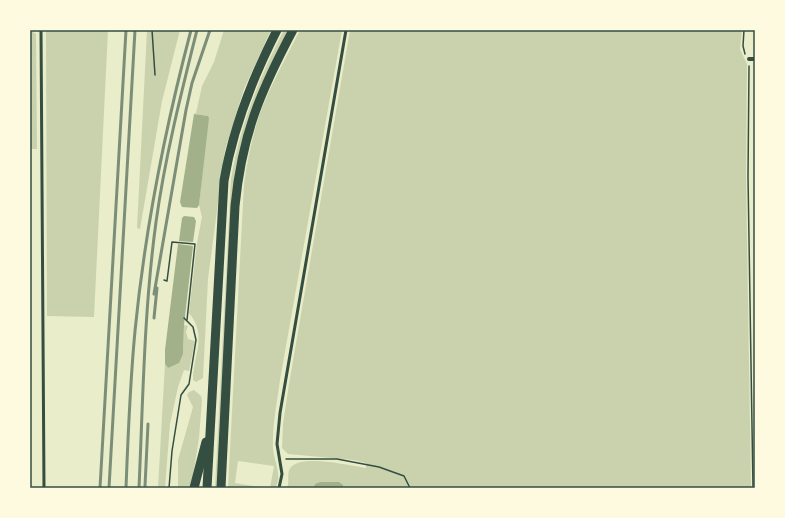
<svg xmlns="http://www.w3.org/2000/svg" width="785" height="518" viewBox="0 0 785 518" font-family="'Fira Sans Condensed',sans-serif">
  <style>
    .green { fill: #cad2ad }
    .water { fill: #a3b18a }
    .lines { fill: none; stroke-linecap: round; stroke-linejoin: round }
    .path { stroke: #344e41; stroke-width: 1.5 }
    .service { stroke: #344e41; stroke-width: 3 }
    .minor { stroke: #344e41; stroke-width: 4 }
    .primary { stroke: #344e41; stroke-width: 9 }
    .rail { stroke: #7c8e77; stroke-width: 3 }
    .neatline { fill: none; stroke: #344e41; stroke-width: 1.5 }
  </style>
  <rect width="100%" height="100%" fill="#e9edc9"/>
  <g class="green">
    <path d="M30 30 36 34 37 149H30Z"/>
    <path d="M46 30H108L94 317 47 316Z"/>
    <path d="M147 30H180L162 101 140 229 137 228Z"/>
    <path d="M224 30H271L244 89 225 150 208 279 203 378 196 382 193 380C193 355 208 336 189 313L197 243 202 217 199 205 208 116 194 114 196 113 202 86 214 62Z"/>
    <path d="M284 30H288C256 90 238 139 231 208L218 488H215L231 179C240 126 259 78 284 30Z"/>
    <path d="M300 30H342L280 380C277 403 272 426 273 449 274 461 283 477 275 488H270L274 466 238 461 235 483 266 488H228L244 184C247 161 252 138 259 116 270 86 286 58 300 30Z"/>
    <path d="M350 30H742L740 49 747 64 746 176 751 488H287C290 481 286 473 291 467 303 454 351 466 366 468V463L353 460 288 454 282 448 283 424 289 384Z"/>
    <path d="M184 325 188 326 186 332 188 339 195 341 189 371 184 370 178 387 170 424 165 488H158L165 364 168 368 183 354Z"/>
    <path d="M194 390 201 396 202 400 199 438 191 488H178V460L193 407 187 395 189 392Z"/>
  </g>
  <g class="water">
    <path d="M194 114 208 116 209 118 199 205 197 208 182 207 180 202Z"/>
    <path d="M184 216 194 217 196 221 193 242 179 241 182 218Z"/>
    <path d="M178 244 193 246 184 325 183 354 179 363 168 368 165 364V350Z"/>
    <path d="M320 482H339L343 485V488H314L315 484Z"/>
  </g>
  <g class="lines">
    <g class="path">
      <path d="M152 30 155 75"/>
      <path d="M744 30 743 46 745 54"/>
      <path d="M749 66 748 177 753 488"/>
      <path d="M164 280 167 281 172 242 195 244 187 320"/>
      <path d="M286 459H337L379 467 404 476 410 488"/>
      <path d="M169 488 172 451 181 395 189 384 196 340 193 327 184 318"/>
    </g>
    <g class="service">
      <path d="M41 30 44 488"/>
      <path d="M279 488 282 474 277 444 280 413 346 30"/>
    </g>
    <path class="minor" d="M749 59H755"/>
    <g class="primary">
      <path d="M194 488 206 442"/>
      <path d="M207 488 224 181C233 127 252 79 277 30"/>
      <path d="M221 488 235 206C242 135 260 92 293 30"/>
    </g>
    <g class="rail">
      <path d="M154 294 186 110 192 83 210 30"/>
      <path d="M154 318 157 288"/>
      <path d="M145 486 148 424"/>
      <path d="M100 488 126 30"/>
      <path d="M109 488 135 30"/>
      <path d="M126 488C128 435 130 383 135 331 145 229 165 129 191 30"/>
      <path d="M139 488C143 400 144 310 156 222 165 157 181 94 197 30"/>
    </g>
  </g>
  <rect width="785" height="518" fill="none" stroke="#fefae0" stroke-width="62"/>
  <rect x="31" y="31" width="723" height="456" class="neatline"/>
</svg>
